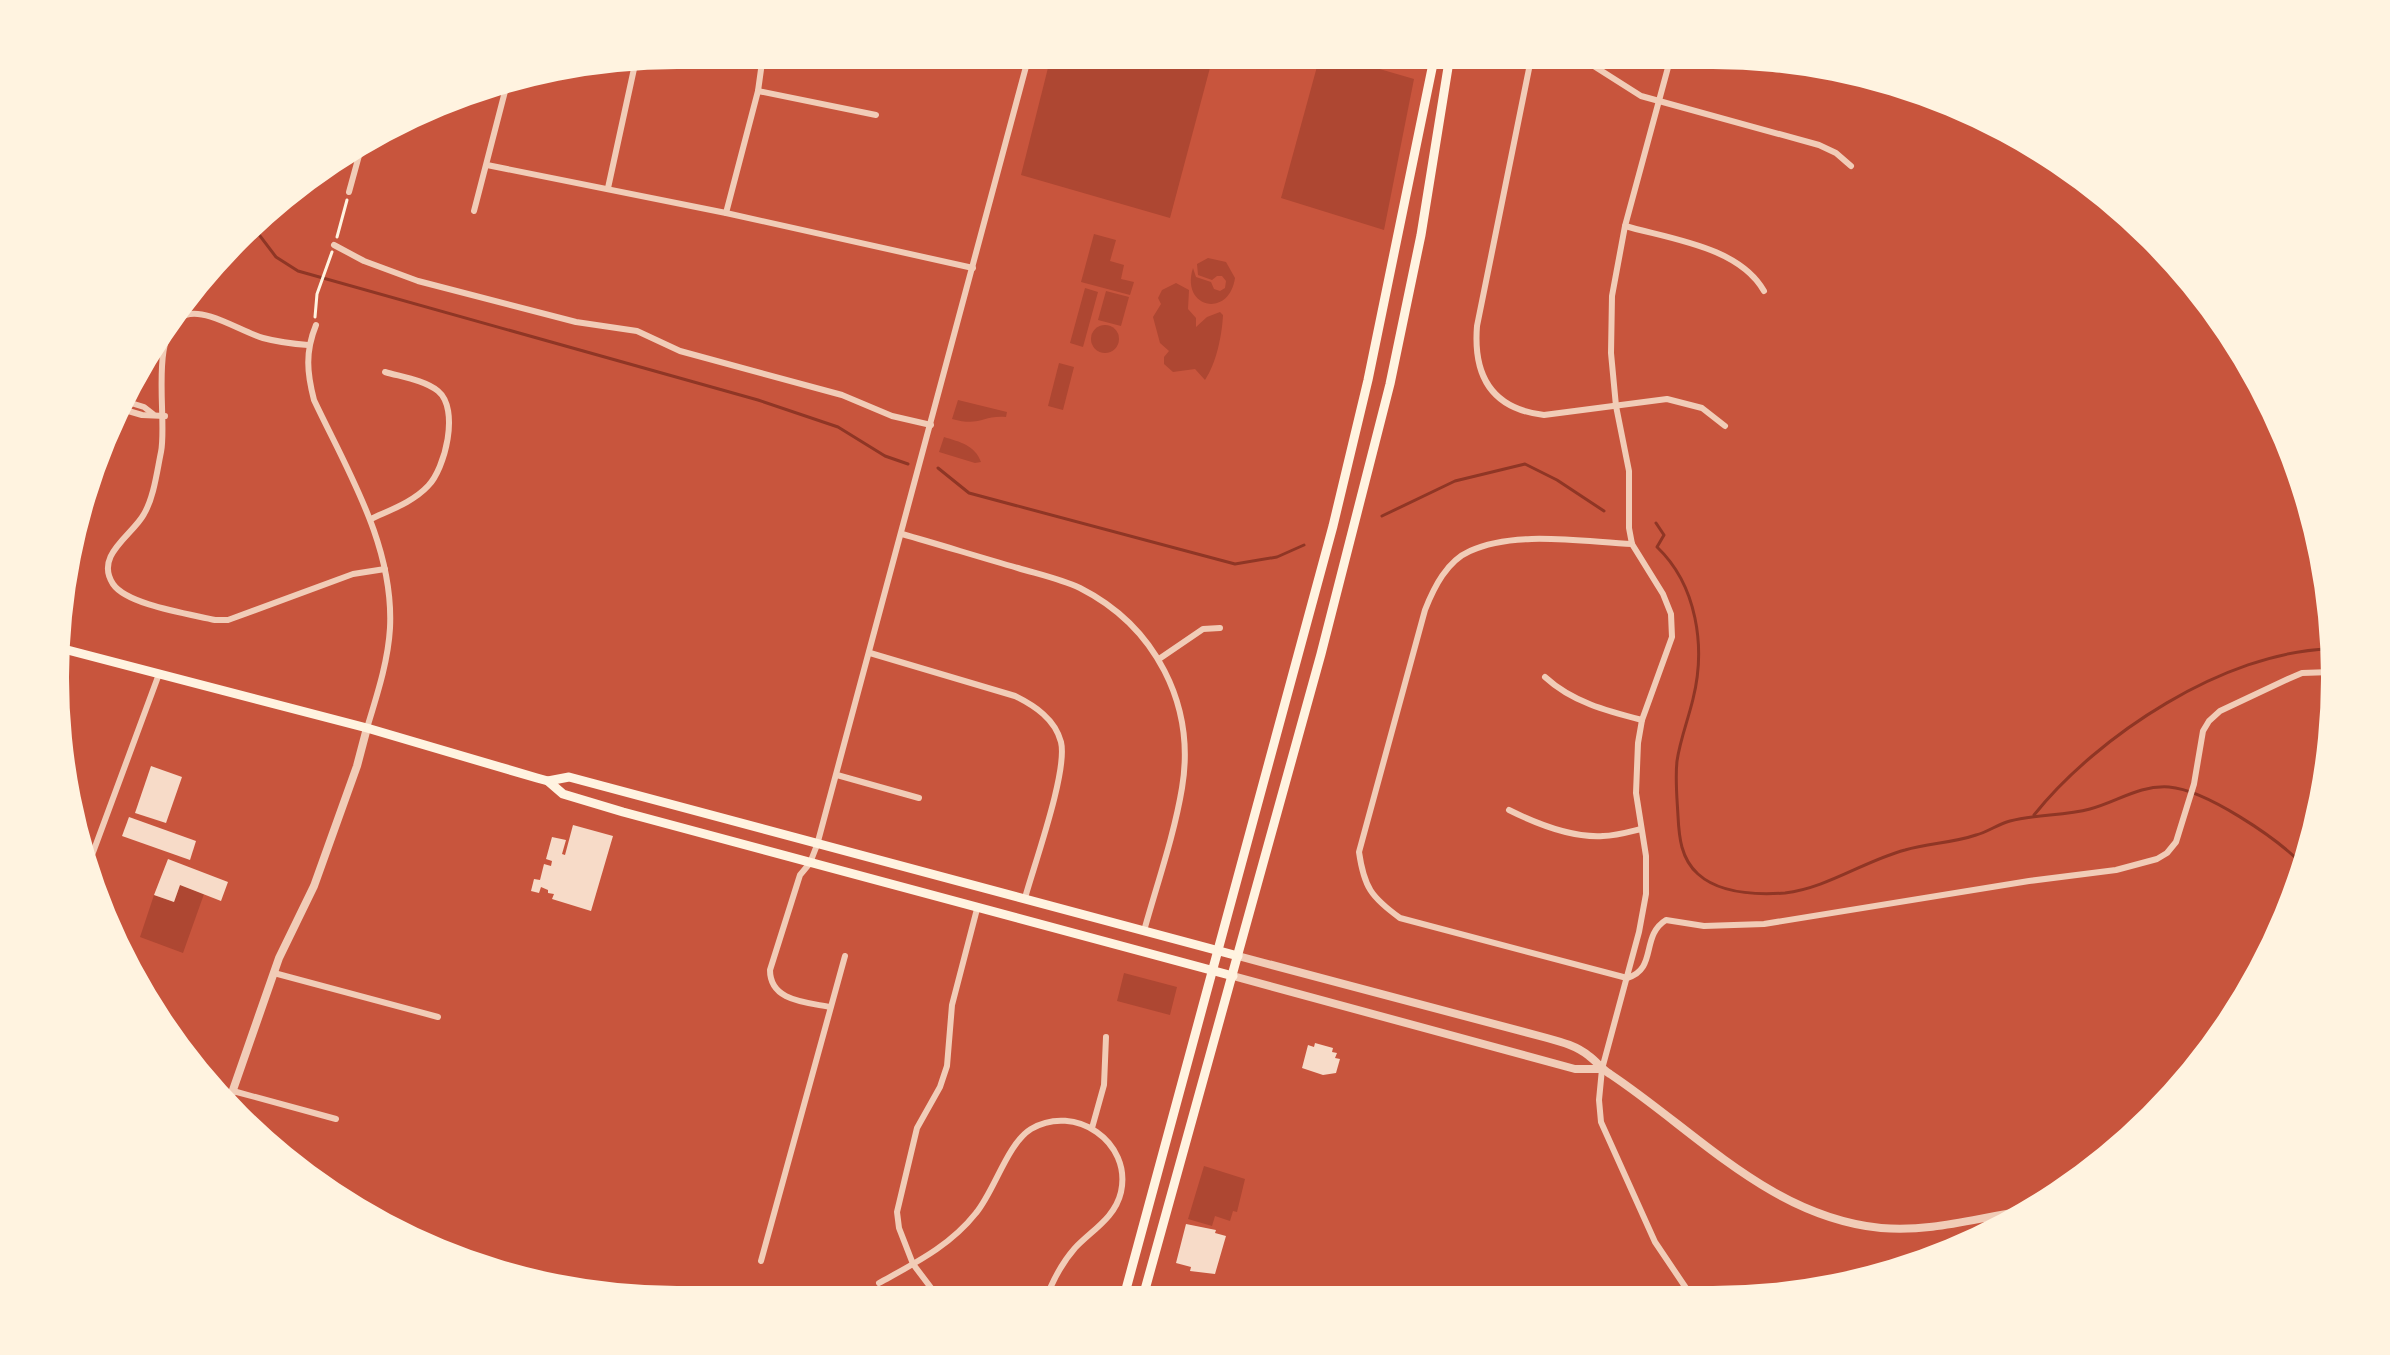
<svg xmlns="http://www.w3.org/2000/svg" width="2390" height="1355" viewBox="0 0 2390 1355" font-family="Jost,sans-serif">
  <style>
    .green { fill: #ae4732 }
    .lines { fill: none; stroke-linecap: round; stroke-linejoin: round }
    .stream { stroke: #8f3625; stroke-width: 3 }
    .building { fill: #f7dbc8 }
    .path { stroke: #fff3e0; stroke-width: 3 }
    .minor { stroke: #f1ccb7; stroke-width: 6 }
    .tertiary { stroke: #f1ccb7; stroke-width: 8 }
    .secondary { stroke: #fff3e0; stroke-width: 9 }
  </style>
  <rect width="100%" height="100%" fill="#c8553d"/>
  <g class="green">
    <path d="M1053 48 1215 49 1170 218 1021 175Z"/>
    <path d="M1321 52 1414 79 1384 230 1281 198Z"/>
    <path d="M1094 234 1116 240 1110 261 1124 265 1121 279 1134 282 1130 295 1081 282Z"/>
    <path d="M1208 258 1226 262 1235 278C1229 319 1180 308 1193 268L1196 277 1211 282 1214 289 1220 291 1225 288 1226 281 1222 276H1217L1212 280 1198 275 1197 264Z"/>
    <path d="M1176 283 1189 290 1188 309 1196 318V327L1207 317 1220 312 1223 315C1222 336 1216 364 1205 380L1195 369 1173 372 1164 364V357L1169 351 1160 343 1153 317 1161 304 1158 298 1162 290Z"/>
    <path d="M1085 288 1098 292 1083 347 1070 343Z"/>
    <path d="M1106 291 1129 297 1121 326 1098 320Z"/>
    <circle cx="1105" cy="339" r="14"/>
    <path d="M1059 363 1074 367 1063 410 1048 406Z"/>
    <path d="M958 400 1007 412 1006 417C982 415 981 427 952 419Z"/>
    <path d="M944 437C960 442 975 445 981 462L975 463 939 452Z"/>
    <path d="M180 885 204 894 183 953 140 937 154 895 174 902Z"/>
    <path d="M1124 973 1177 987 1170 1015 1117 1001Z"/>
    <path d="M1204 1166 1245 1179 1237 1212 1233 1211 1230 1221 1215 1216 1212 1226 1188 1219Z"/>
  </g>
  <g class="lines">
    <g class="stream">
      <path d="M251 224 276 257 298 271 758 400 838 427 885 456 908 464"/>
      <path d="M938 468 969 493 1235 564 1277 557 1304 545"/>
      <path d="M1382 516 1455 481 1525 464 1557 480 1604 511"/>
      <path d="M1656 523 1664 535 1657 547C1697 585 1706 647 1693 699 1688 720 1680 740 1677 761 1675 779 1677 797 1678 816 1679 837 1681 859 1698 874 1720 894 1757 895 1785 893 1827 888 1864 861 1905 850 1928 843 1953 843 1976 835 1988 832 1998 824 2010 821 2036 814 2064 816 2090 809 2117 802 2139 785 2169 787 2206 790 2275 837 2301 863"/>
      <path d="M2034 815C2098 735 2225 652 2329 649"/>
    </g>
  </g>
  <g class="building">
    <path d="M151 766 182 777 166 823 135 813Z"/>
    <path d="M129 817 196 841 190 860 122 836Z"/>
    <path d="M573 825 613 836 591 911 552 899 554 894 548 893V890L541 887 539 893 531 891 534 879 540 880 544 864 551 866 552 861 546 859 552 837 566 840 562 854 565 855Z"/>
    <path d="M168 859 228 882 221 901 180 885 174 902 154 895Z"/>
    <path d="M1315 1043 1333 1048 1332 1052 1337 1053 1335 1058 1340 1059 1336 1073 1323 1075 1302 1068 1308 1045 1314 1047Z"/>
    <path d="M1186 1224 1216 1230 1215 1233 1226 1236 1215 1274 1190 1271 1191 1267 1176 1263Z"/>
  </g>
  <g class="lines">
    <g class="path">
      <path d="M337 237 347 200"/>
      <path d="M315 317 317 294 332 252"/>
    </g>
    <g class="minor">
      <path d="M1533 49 1477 326C1473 376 1492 409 1544 415L1667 399 1702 408 1725 426"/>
      <path d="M1567 49 1641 96 1819 145 1836 153 1851 166"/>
      <path d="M1673 49 1625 226 1612 296 1611 353 1616 406 1629 471V528L1632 544 1663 594 1671 614 1672 637 1642 720 1638 743 1636 793 1646 856V894L1639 932 1602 1069 1599 1100 1601 1122 1655 1242 1688 1291 1692 1302"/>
      <path d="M758 91 876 115"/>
      <path d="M487 165 726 213 973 268"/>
      <path d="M608 188 637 55"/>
      <path d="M349 192 363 141"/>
      <path d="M474 211 509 76"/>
      <path d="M726 213 758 91 764 48"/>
      <path d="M1625 226C1671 239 1739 247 1764 291"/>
      <path d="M334 245 364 261 418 281 576 322 637 331 680 351 842 395 892 416 931 425"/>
      <path d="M316 325C305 352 307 373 314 400 348 472 394 546 390 628 388 662 377 695 367 728"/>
      <path d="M308 345C293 344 278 342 263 338 242 332 206 308 186 315 147 330 168 418 161 452 157 471 154 497 144 514 133 535 94 555 113 584 127 605 190 614 215 620H228L353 574 385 569"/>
      <path d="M121 400 144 407 153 414"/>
      <path d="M118 408 142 415 165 416"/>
      <path d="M371 519C390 510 413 502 428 486 445 469 460 409 438 391 424 380 402 377 385 372"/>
      <path d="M902 534C941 545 979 557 1018 568 1038 574 1061 579 1080 588 1155 626 1196 704 1182 788 1174 836 1157 884 1144 931"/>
      <path d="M1632 544C1584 542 1515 530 1470 551 1447 561 1434 587 1425 610L1359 852C1364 887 1371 897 1400 918L1627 978C1658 969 1640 936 1666 920L1704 926 1764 924 2029 881 2116 870 2157 859 2167 853 2176 842 2194 784 2203 731 2209 721 2220 711 2288 679 2302 673 2331 672"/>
      <path d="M870 653 1015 696C1035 706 1055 719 1061 742 1068 771 1034 865 1025 898"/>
      <path d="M1159 659 1203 629 1220 628"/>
      <path d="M1545 677C1572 702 1607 711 1642 720"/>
      <path d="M837 775 919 798"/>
      <path d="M1509 810C1537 824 1571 838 1603 836 1615 836 1629 832 1641 829"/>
      <path d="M85 874 159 674"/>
      <path d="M274 973 438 1017"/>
      <path d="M830 1007C805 1002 770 1001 770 970L800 875 810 863 817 845 1031 48"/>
      <path d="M233 1091 336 1119"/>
      <path d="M1092 1128 1104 1085 1106 1037"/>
      <path d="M761 1261 845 956"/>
      <path d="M879 1283C915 1263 950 1246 976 1213 995 1190 1007 1144 1031 1129 1075 1103 1132 1142 1121 1192 1115 1218 1092 1230 1075 1248 1060 1265 1051 1284 1044 1304"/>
      <path d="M944 1305 913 1264 899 1228 897 1212 917 1128 940 1087 947 1066 952 1005 977 909"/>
    </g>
    <g class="tertiary">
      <path d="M1238 956 1547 1038C1562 1042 1577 1046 1589 1056 1597 1062 1602 1069 1610 1074 1697 1132 1771 1217 1881 1228 1940 1233 1989 1213 2046 1209"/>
      <path d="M1233 976 1575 1069H1601"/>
      <path d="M226 1110 279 958 314 886 357 766 367 728"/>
    </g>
    <g class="secondary">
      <path d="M56 647 367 728 537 778 548 781 563 794 623 812 1233 976"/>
      <path d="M548 781 569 777 1238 956"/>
      <path d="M1122 1304 1333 526 1368 380 1436 49"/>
      <path d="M1141 1304 1321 654 1390 384 1421 235 1451 49"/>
    </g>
  </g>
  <path d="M0 0H2390V1355H0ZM677 69H1713A608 608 0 0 1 2321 677V678A608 608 0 0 1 1713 1286H677A608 608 0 0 1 69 678V677A608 608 0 0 1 677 69Z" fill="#fff3e0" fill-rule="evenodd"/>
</svg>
